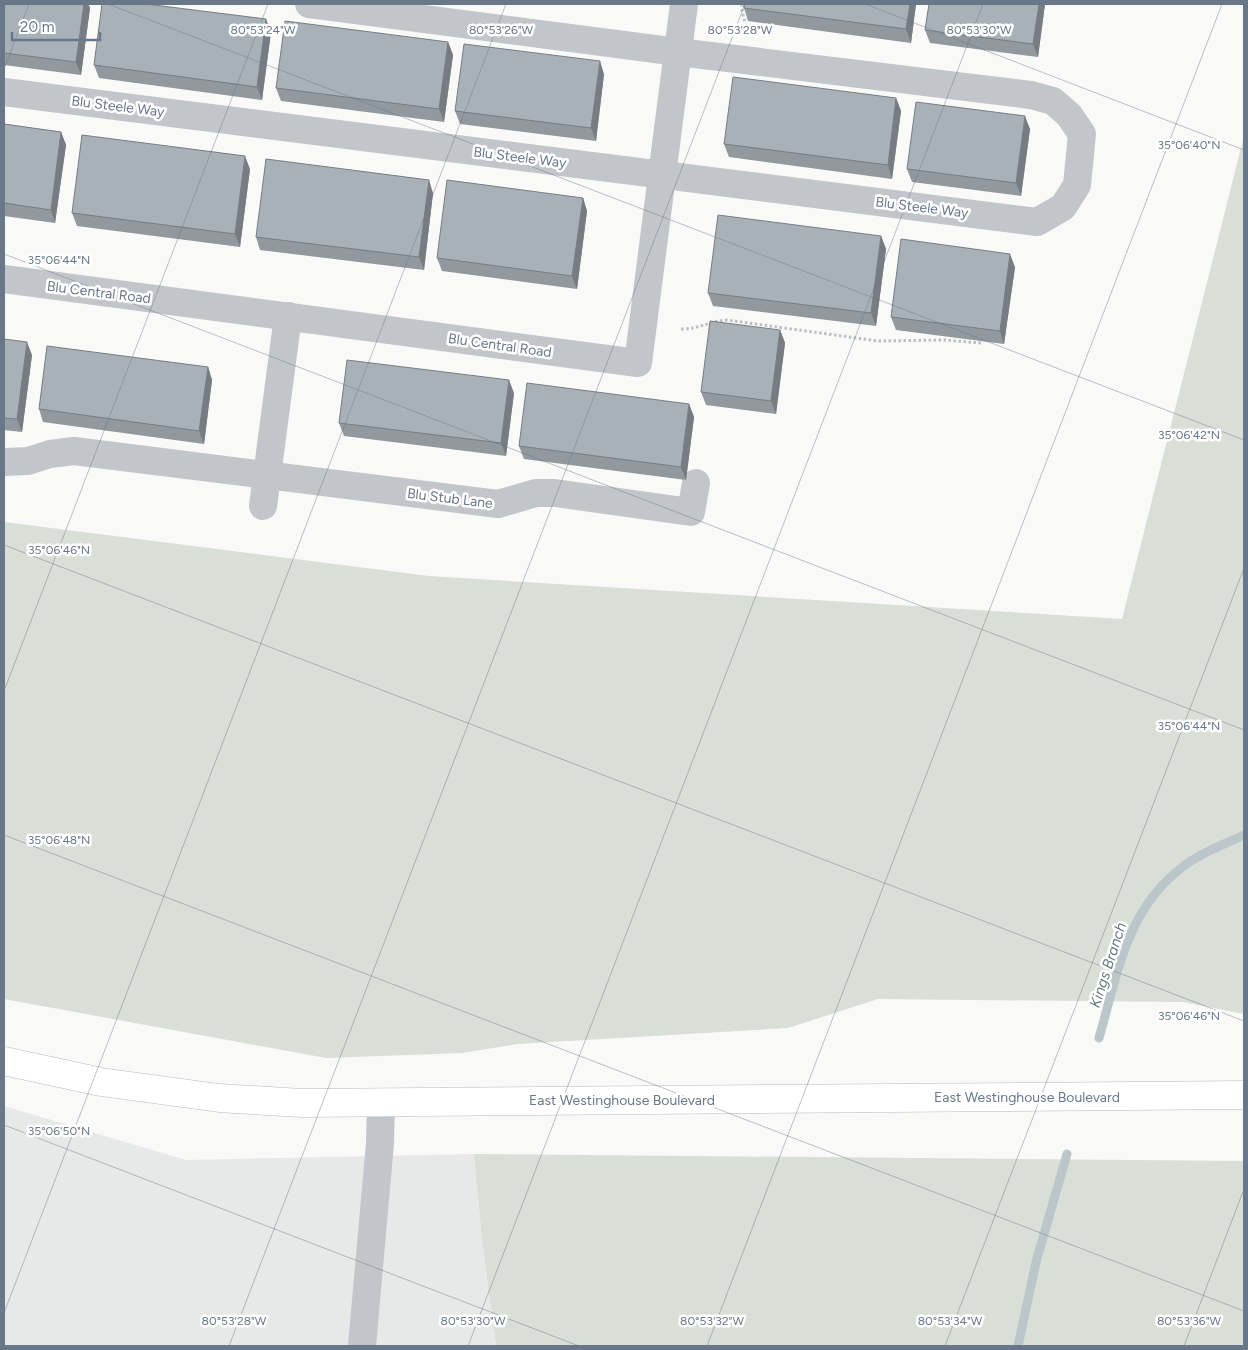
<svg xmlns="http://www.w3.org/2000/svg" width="1248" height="1350" viewBox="0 0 1248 1350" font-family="Figtree,sans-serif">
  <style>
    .built { fill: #e7e8e8 }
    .green { fill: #d9ded6 }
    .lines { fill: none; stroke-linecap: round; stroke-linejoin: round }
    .stream { stroke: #bbc6cb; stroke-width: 9 }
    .major-casing { stroke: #b6babf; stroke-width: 29 }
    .path { stroke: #bcbfc2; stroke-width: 3; stroke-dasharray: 2.5 2.5; stroke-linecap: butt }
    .minor { stroke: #c2c6cb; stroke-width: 28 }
    .major { stroke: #fff; stroke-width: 28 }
    .wall { fill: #91989e }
    .shaded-wall { fill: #767c81 }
    .building { fill: #a9b1b8; stroke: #767c81 }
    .ticks { fill: none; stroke: #687888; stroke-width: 1; stroke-opacity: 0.45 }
    .labels { text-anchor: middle; stroke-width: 5; stroke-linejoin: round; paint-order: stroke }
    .street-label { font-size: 14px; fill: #687888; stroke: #fff }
    .water-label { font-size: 15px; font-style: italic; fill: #647983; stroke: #fff }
    .ticks-label { font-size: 12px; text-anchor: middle; fill: #687888; stroke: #fff; stroke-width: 5; stroke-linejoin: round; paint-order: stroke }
  </style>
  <rect width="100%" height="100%" fill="#f9f9f7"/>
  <path class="built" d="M4 1106 186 1160 474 1154 482 1240 496 1346H4Z"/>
  <g class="green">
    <path d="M1244 136V1014L1183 1002 878 999 788 1028 517 1044 462 1053 326 1058 4 999V522L429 576 1122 619Z"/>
    <path d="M474 1154 1244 1161V1346H496L482 1240Z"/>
  </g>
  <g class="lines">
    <g class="stream">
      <path d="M1099 1038C1117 976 1126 911 1180 869 1198 854 1223 845 1244 835"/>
      <path d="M1018 1346 1036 1262 1067 1154"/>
    </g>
    <g class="major-casing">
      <path id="major" d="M4 1061 101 1082 219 1098 302 1103 1244 1095"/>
    </g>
    <g class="path">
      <path d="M742 4C741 15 747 23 746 32"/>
      <path d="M681 329C699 329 710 321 727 320L878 341 944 340 981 343"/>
    </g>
    <g class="minor">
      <path d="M4 92 1037 222 1063 207 1077 185 1082 134 1069 115 1053 101 1031 95 678 52 309 4"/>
      <path d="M4 279 638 363 684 4"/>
      <path d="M4 462 28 461 50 454 74 451 498 504 536 493H555L691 512 696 483"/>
      <path d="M263 506 288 316"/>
      <path d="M362 1346 380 1143 381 1102"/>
    </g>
    <use href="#major" class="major"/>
  </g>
  <g class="wall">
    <path d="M4 4H88L90 8 81 75 4 65Z"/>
    <path d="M744 4H916L911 43 748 21 744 8Z"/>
    <path d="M929 4H1045L1038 57 930 43 925 30Z"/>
    <path d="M271 32 262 100 99 78 94 65Z"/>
    <path d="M448 42 453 55 444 122 281 101 276 88Z"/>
    <path d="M604 74 596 141 460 124 455 111Z"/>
    <path d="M896 98 901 111 892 179 729 157 724 144Z"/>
    <path d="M4 124 61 132 66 145 55 223 4 216Z"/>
    <path d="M1030 129 1021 196 912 182 907 169Z"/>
    <path d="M250 169 240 247 77 226 72 213Z"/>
    <path d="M433 193 424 270 260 250 256 237Z"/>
    <path d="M583 198 587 211 577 289 442 271 437 258Z"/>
    <path d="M881 236 886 249 876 326 713 306 708 293Z"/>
    <path d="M1015 267 1004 344 896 330 891 317Z"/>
    <path d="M780 330 785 343 776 414 706 405 701 392Z"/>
    <path d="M4 339 32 355 22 432 4 430Z"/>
    <path d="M208 367 212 380 204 444 43 422 39 409Z"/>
    <path d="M514 393 506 456 344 436 339 423Z"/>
    <path d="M689 404 694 417 686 480 524 459 519 446Z"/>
  </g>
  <g class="shaded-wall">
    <path d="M84 4H88L90 8 81 75 76 62Z"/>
    <path d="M910 4H916L911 43 906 29Z"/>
    <path d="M1039 4H1045L1038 57 1033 44Z"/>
    <path d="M266 19 271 32 262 100 257 87Z"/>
    <path d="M448 42 453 55 444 122 439 109Z"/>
    <path d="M600 61 604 74 596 141 591 128Z"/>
    <path d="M896 98 901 111 892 179 888 165Z"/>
    <path d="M1025 116 1030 129 1021 196 1016 183Z"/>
    <path d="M61 132 66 145 55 223 51 210Z"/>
    <path d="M245 156 250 169 240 247 235 234Z"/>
    <path d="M429 180 433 193 424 270 419 257Z"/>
    <path d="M583 198 587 211 577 289 572 276Z"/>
    <path d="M881 236 886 249 876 326 871 313Z"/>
    <path d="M1010 254 1015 267 1004 344 1000 331Z"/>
    <path d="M780 330 785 343 776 414 771 401Z"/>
    <path d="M27 342 32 355 22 432 17 419Z"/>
    <path d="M208 367 212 380 204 444 199 431Z"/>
    <path d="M509 380 514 393 506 456 501 443Z"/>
    <path d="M689 404 694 417 686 480 681 467Z"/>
  </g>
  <g class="building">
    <path d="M4 4H84L76 62 4 53Z"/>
    <path d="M102 4H146L266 19 257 87 94 65Z"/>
    <path d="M744 4H910L906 29 744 8Z"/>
    <path d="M929 4H1039L1033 44 925 30Z"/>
    <path d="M285 21 448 42 439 109 276 88Z"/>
    <path d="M464 44 600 61 591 128 455 111Z"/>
    <path d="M733 77 896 98 888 165 724 144Z"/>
    <path d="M916 102 1025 116 1016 183 907 169Z"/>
    <path d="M4 124 61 132 51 210 4 203Z"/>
    <path d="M82 135 245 156 235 234 72 213Z"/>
    <path d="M266 159 429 180 419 257 256 237Z"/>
    <path d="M447 180 583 198 572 276 437 258Z"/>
    <path d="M718 215 881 236 871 313 708 293Z"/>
    <path d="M901 239 1010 254 1000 331 891 317Z"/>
    <path d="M710 321 780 330 771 401 701 392Z"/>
    <path d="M4 339 27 342 17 419 4 418Z"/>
    <path d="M47 346 208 367 199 431 39 409Z"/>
    <path d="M347 360 509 380 501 443 339 423Z"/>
    <path d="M527 383 689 404 681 467 519 446Z"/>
  </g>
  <path class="ticks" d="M108 4 1244 440M865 4 1244 150M4 69 29 4M4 254 1244 730M4 545 1244 1021M4 691 268 4M4 835 1244 1311M4 1125 579 1346M4 1313 506 4M229 1346 745 4M468 1346 983 4M707 1346 1222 4M945 1346 1244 568M1184 1346 1244 1189"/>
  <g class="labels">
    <g class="street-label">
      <text transform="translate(118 106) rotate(7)" y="5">Blu Steele Way</text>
      <text transform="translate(520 157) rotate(7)" y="5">Blu Steele Way</text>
      <text transform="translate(922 207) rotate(7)" y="5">Blu Steele Way</text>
      <text transform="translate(99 292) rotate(7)" y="5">Blu Central Road</text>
      <text transform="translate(500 345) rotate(8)" y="5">Blu Central Road</text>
      <text transform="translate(450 498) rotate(7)" y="5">Blu Stub Lane</text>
      <text x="1027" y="1102">East Westinghouse Boulevard</text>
      <text x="622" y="1105">East Westinghouse Boulevard</text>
    </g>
    <g class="water-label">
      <text transform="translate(1108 965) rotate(-72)" y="5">Kings Branch</text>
    </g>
  </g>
  <g class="ticks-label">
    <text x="263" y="34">80°53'24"W</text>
    <text x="501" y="34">80°53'26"W</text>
    <text x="740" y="34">80°53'28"W</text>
    <text x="979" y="34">80°53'30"W</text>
    <text x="1189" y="149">35°06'40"N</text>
    <text x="59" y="264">35°06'44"N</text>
    <text x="1189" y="439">35°06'42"N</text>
    <text x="59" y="554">35°06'46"N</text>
    <text x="1189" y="730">35°06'44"N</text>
    <text x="59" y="844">35°06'48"N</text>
    <text x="1189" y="1020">35°06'46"N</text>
    <text x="59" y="1135">35°06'50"N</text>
    <text x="234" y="1325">80°53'28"W</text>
    <text x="473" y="1325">80°53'30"W</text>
    <text x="712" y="1325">80°53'32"W</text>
    <text x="950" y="1325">80°53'34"W</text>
    <text x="1189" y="1325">80°53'36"W</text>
  </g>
  <rect width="1248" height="1350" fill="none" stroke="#687888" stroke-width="10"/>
  <path d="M12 32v8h88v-8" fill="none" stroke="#687888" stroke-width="2.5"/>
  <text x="20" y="32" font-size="15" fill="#687888" stroke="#ffffff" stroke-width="4" paint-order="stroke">20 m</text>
</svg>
